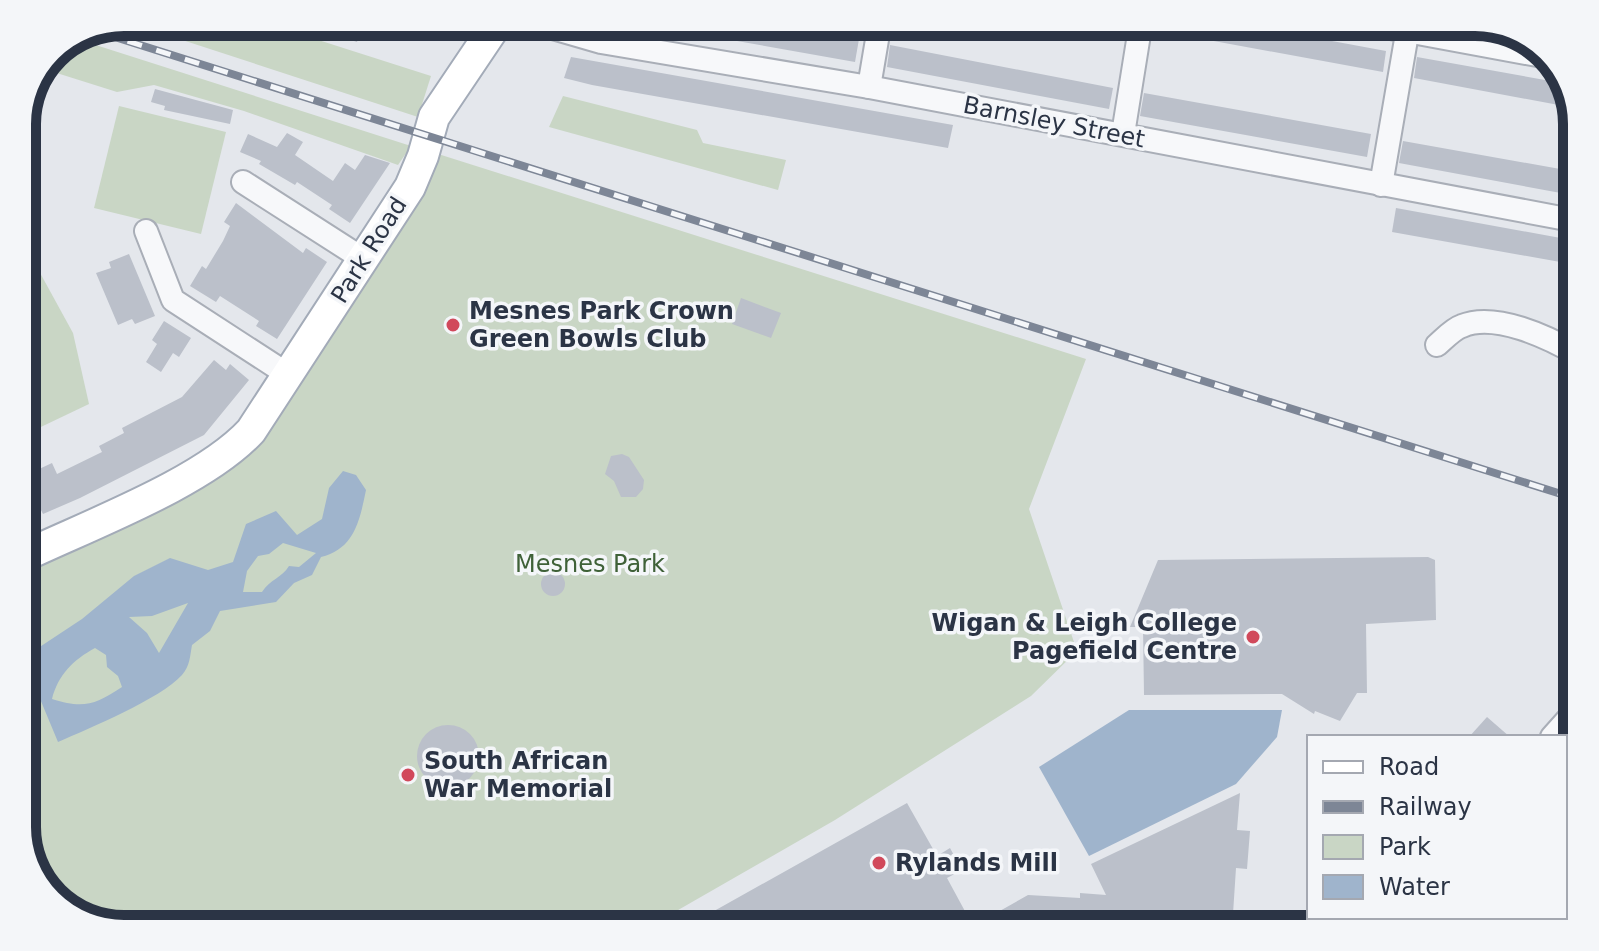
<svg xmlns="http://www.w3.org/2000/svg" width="1599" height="951" viewBox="0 0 1599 951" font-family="'DejaVu Sans',sans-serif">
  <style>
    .green { fill: #c9d6c5 }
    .water { fill: #9fb4cc; fill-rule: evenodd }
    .building { fill: #bbc0ca }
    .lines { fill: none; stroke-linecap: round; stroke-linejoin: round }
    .minor-casing { stroke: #a9aeb7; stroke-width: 26 }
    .major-casing { stroke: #a3abb8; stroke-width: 34 }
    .minor { stroke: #f7f8fa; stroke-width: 22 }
    .major { stroke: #fff; stroke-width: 30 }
    .rail-casing { stroke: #7d8696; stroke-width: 8 }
    .rail { stroke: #f4f6f9; stroke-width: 5; stroke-dasharray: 15; stroke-linecap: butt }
    .poi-dot { fill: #d1495b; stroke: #f4f6f9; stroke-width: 3 }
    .labels { text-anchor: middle; stroke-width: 7; stroke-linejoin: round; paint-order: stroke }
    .street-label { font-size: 24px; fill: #2b3445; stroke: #f4f6f9 }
    .poi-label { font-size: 24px; font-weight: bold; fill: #2b3445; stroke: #f4f6f9; text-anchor: start }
    .park-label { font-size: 24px; fill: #3f6138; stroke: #f4f6f9 }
    .rim { fill: none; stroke: #2b3445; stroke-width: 10 }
  </style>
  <rect width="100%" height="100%" fill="#e4e7ec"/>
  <g class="green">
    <path d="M127 22H262L431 76 418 117Z"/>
    <path d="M80 40 411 146 398 165 244 111 154 85 117 92 44 69 52 52Z"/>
    <path d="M563 96 697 130 703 143 786 160 778 190 549 127Z"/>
    <path d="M119 106 226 132 201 234 94 208Z"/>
    <path d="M435 153 1086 359 1029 509 1077 651 1031 696 835 820 645 929H124L73 915 36 878 22 833V571L194 487Z"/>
    <path d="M22 240 73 333 89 404 22 436Z"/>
  </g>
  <g class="water">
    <path d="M343 471 356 475 366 490C360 519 355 549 321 557L312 575 294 583 276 602 220 611 210 631 192 645C190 656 190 666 182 675 160 699 90 728 58 742L23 658 82 619 134 576 170 558 208 570 233 562 246 524 276 511 297 535 322 519 329 488ZM283 543 316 553 299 567 289 566C282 578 270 579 262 592H243L247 571 258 556 269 554ZM188 603 159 653 147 633 129 617 152 616ZM95 648 106 655 107 667 118 676 122 687C95 705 83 709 52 699 58 675 73 660 95 648Z"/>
    <path d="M1129 710H1282L1277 737 1236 784 1089 856 1039 767Z"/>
  </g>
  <g class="building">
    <path d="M340 22H363L357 42 336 35Z"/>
    <path d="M669 22H758L859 39 855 62 669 29Z"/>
    <path d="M1155 22H1229L1386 51 1383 72 1154 30Z"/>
    <path d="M890 45 1113 88 1109 109 887 67Z"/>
    <path d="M571 57 953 125 948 148 592 85 564 78Z"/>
    <path d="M1417 57 1567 84 1564 106 1414 78Z"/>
    <path d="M155 89 233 110 230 124 164 110 165 106 151 102Z"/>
    <path d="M1144 93 1371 134 1367 157 1140 116Z"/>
    <path d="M22 129 40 173 22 179Z"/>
    <path d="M287 133 303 142 295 155 333 181 345 163 355 170 365 155 390 163 350 223 329 209 332 205 297 182 295 185 259 164 261 161 240 152 248 134 277 147Z"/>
    <path d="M1403 141 1577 172V196L1399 163Z"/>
    <path d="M236 203 303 253 306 248 327 262 277 339 256 326 259 321 220 296 216 302 190 286 202 266 206 269 223 241 230 226 224 222Z"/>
    <path d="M1396 208 1577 241V265L1392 232Z"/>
    <path d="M129 254 155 316 135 324 132 319 118 325 96 273 111 268 109 262Z"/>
    <path d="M741 298 781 313 771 338 732 324Z"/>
    <path d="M164 321 191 338 179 357 173 353 161 372 146 362 157 344 152 340Z"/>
    <path d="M214 360 226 370 230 364 249 380 204 435 80 498 43 514 40 508 22 517V477L52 463 57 474 102 452 99 446 124 433 122 428 182 397Z"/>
    <path d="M622 454 629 457 644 480 643 489 636 497H621L614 481 605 474 611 456Z"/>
    <path d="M1428 557 1435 560 1436 620 1366 624 1367 693H1357L1340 721 1315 711 1314 714 1282 694 1144 695 1143 627H1130L1158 560Z"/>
    <circle cx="553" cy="584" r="12"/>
    <path d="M1487 717 1510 737H1469Z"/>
    <circle cx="448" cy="756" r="31"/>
    <path d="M1240 793 1237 830 1250 831 1247 869 1236 868 1232 929H682L907 803 937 856 950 848 962 870 947 878 973 926 1028 895 1080 898V893L1106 895 1091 864Z"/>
  </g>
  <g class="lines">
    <g class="minor-casing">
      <g id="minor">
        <path d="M532 22 601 42 869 87 1577 221"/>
        <path d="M1358 22 1548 57"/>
        <path d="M322 27 324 22"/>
        <path d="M869 87 880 22"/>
        <path d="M1123 134 1141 22"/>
        <path d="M243 182 363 259"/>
        <path d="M1381 185 1409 22"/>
        <path d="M146 231 173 300 290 376"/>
        <path d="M1437 345C1444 339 1453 329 1462 326 1495 312 1548 337 1577 354"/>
        <path d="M1552 737 1577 709"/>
        <path d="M1386 929 1396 917"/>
      </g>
    </g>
    <g class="major-casing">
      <path id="major" d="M22 557C89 525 203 483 251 431L410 187 423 156 434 117 498 22"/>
    </g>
    <use href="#minor" class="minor"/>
    <use href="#major" class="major"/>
    <g class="rail-casing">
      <path id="rail" d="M99 32 1577 499"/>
    </g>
    <use href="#rail" class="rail"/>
  </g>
  <g class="poi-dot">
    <circle cx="453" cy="325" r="8"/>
    <circle cx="1253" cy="637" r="8"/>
    <circle cx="408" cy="775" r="8"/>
    <circle cx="879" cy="863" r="8"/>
  </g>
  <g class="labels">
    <g class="street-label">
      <text transform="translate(1054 122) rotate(11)" y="8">Barnsley Street</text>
      <text transform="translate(369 250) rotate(-58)" y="8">Park Road</text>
    </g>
    <g class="poi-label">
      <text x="469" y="319">Mesnes Park Crown<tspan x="469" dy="28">Green Bowls Club</tspan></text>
      <text x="1237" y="631" text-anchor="end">Wigan &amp; Leigh College<tspan x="1237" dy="28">Pagefield Centre</tspan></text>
      <text x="424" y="769">South African<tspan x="424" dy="28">War Memorial</tspan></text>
      <text x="895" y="871">Rylands Mill</text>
    </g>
    <g class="park-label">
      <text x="590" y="572">Mesnes Park</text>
    </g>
  </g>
  <path d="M0 0H1599V951H0ZM124 36H1475A88 88 0 0 1 1563 124V827A88 88 0 0 1 1475 915H124A88 88 0 0 1 36 827V124A88 88 0 0 1 124 36Z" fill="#f4f6f9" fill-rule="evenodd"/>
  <path class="rim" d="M124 36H1475A88 88 0 0 1 1563 124V827A88 88 0 0 1 1475 915H124A88 88 0 0 1 36 827V124A88 88 0 0 1 124 36Z"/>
  <rect x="1307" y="735" width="260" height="184" fill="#f4f6f9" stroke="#a4a8b1" stroke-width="2"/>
  <rect x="1323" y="761" width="40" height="12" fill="#ffffff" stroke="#a4a8b1" stroke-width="2"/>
  <text x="1379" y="775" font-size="24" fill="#2b3445">Road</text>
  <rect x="1323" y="801" width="40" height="12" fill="#7d8696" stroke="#a4a8b1" stroke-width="2"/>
  <text x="1379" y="815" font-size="24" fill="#2b3445">Railway</text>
  <rect x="1323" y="835" width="40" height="24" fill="#c9d6c5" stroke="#a4a8b1" stroke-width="2"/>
  <text x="1379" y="855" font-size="24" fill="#2b3445">Park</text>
  <rect x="1323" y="875" width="40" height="24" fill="#9fb4cc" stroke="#a4a8b1" stroke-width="2"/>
  <text x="1379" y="895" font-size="24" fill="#2b3445">Water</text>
</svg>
